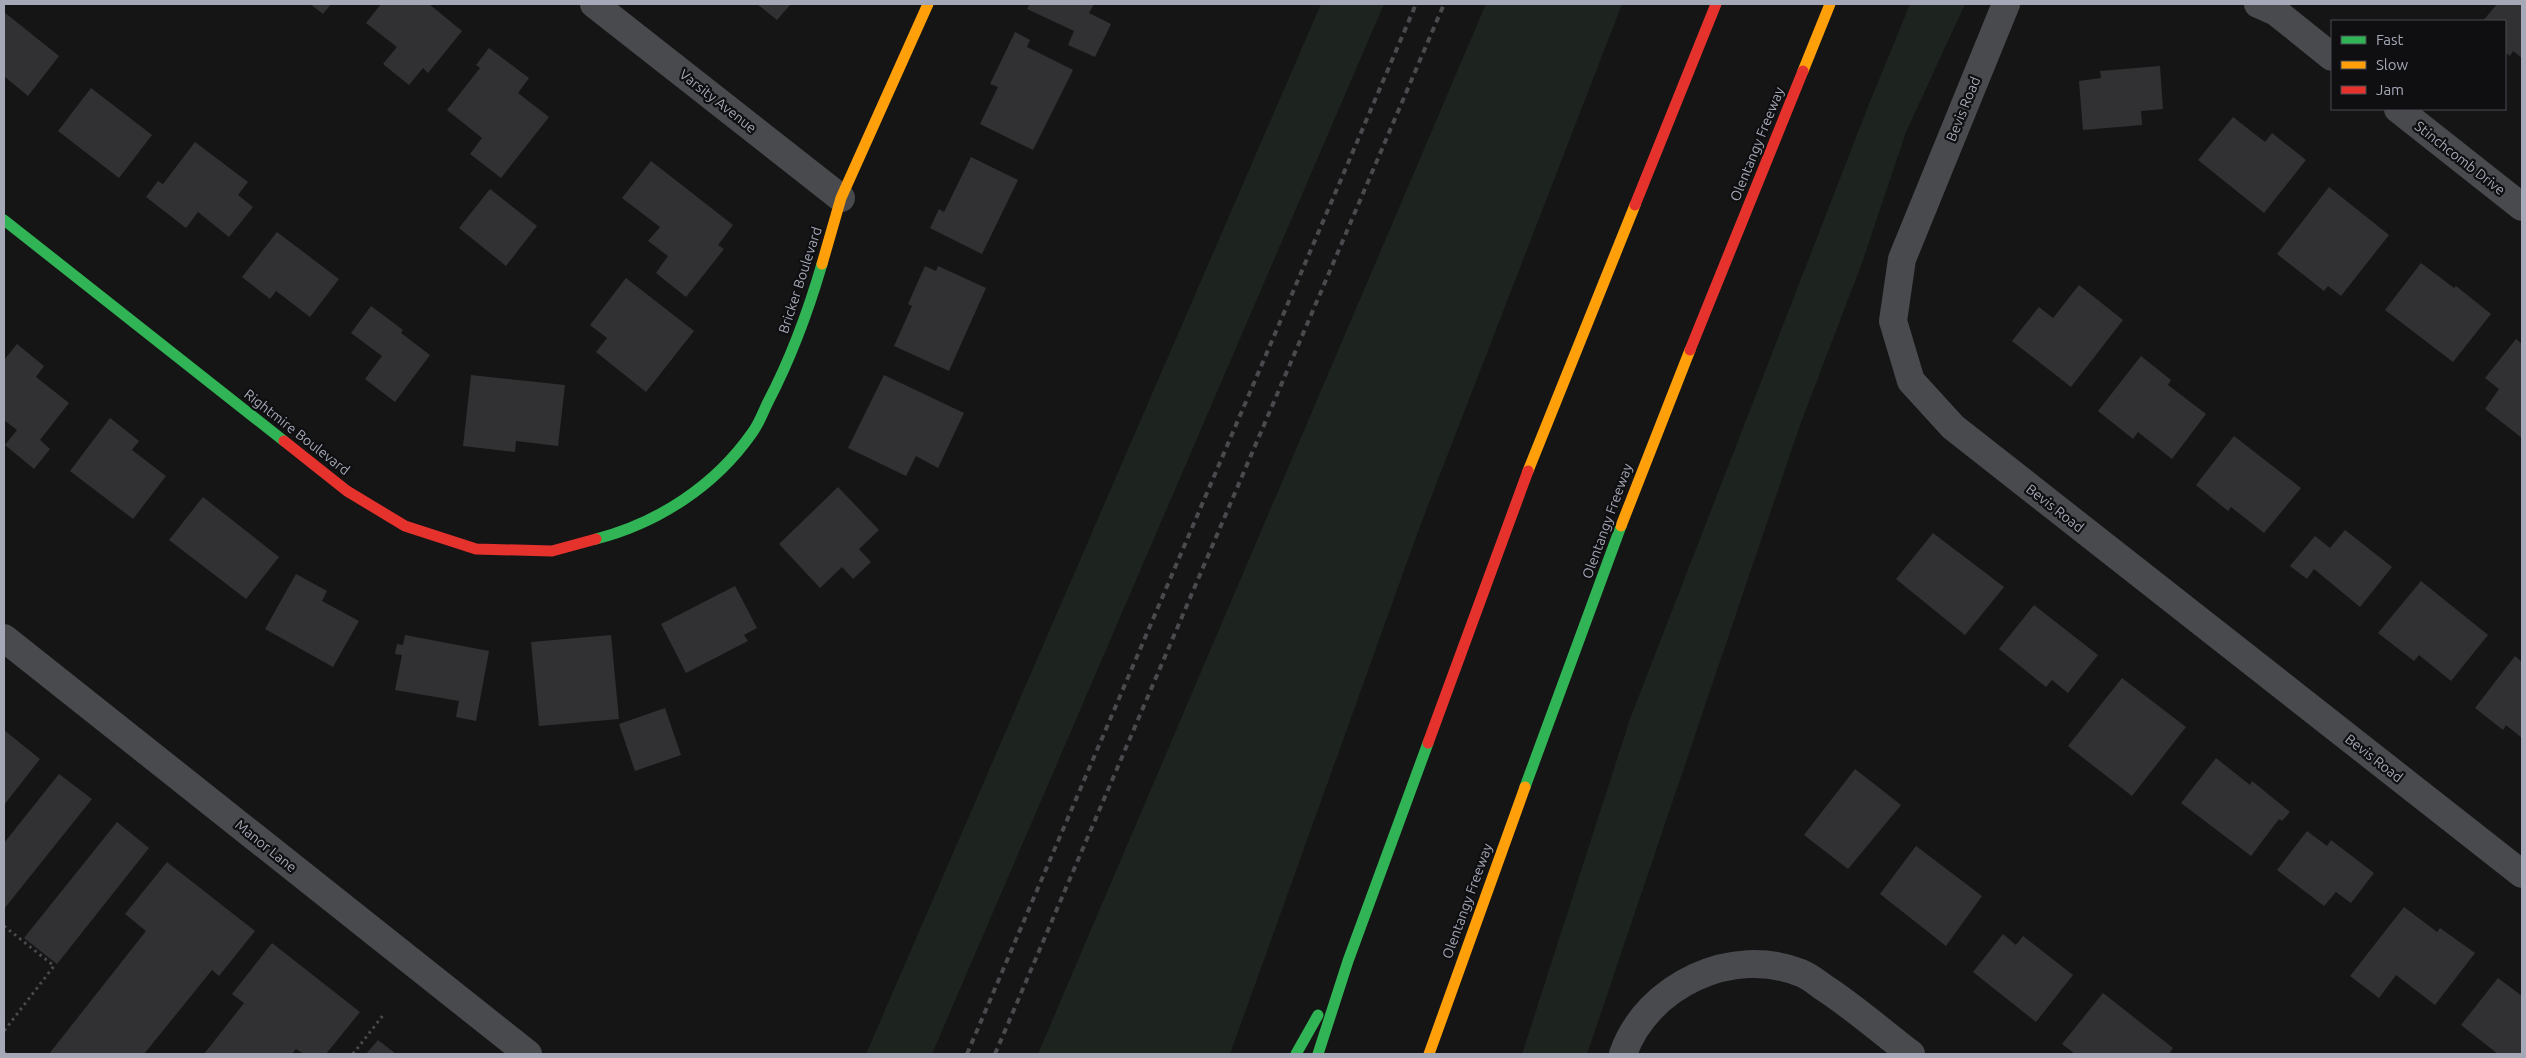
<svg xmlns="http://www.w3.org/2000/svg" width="2526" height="1058" viewBox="0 0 2526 1058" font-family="Ubuntu,sans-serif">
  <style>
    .green { fill: #1d241f }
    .building { fill: #313133 }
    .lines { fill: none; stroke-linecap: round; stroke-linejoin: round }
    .path { stroke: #4b4b4f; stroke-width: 3; stroke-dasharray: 2.5 4; stroke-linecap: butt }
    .street { stroke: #484a4e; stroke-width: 28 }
    .fast { stroke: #30b455; stroke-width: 11 }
    .slow { stroke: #ff9f0a; stroke-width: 11 }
    .jam { stroke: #e5322d; stroke-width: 11 }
    .rail { stroke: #494a4d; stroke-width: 4; stroke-dasharray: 6 5; stroke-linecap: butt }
    .labels { text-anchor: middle; stroke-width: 4.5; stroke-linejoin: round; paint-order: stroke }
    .street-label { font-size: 14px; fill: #a5a8b7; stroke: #0f0f11 }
  </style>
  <rect width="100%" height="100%" fill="#151515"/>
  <g class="green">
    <path d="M1321 4H1384L932 1054H866Z"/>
    <path d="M1486 4H1622L1420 526 1230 1054H1038Z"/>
    <path d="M1910 4H1965L1906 132 1863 260 1800 425 1587 1054H1522L1630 719 1867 109Z"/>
  </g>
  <g class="building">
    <path d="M310 4H331L323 14Z"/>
    <path d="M381 4H429L462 31 428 73 423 68 409 85 383 64 397 47 366 23Z"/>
    <path d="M757 4H791L777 20Z"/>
    <path d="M1030 4H1094L1089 13 1111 24 1095 57 1068 45 1074 31 1027 9Z"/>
    <path d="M2497 4H2522V58L2513 51 2510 56 2505 52V21H2483Z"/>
    <path d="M4 12 59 56 28 96 5 77 4 80Z"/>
    <path d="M1015 32 1030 40 1027 47 1073 70 1033 150 980 124 998 87 990 84Z"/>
    <path d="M489 48 529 78 518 93 549 117 501 178 470 154 482 138 447 110 480 68 476 65Z"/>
    <path d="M2160 66 2163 109 2141 111 2142 125 2083 130 2079 81 2101 78 2100 71Z"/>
    <path d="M91 88 152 135 119 178 58 131Z"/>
    <path d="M2233 117 2265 142 2272 133 2306 160 2264 213 2198 160Z"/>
    <path d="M195 142 248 182 238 195 253 207 229 237 198 212 186 228 146 197 158 181 163 184Z"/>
    <path d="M971 157 1018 180 982 254 930 228 939 209 944 212Z"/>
    <path d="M651 161 733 225 718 245 724 249 686 297 656 273 668 256 648 241 660 227 622 198Z"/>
    <path d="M2329 187 2389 235 2341 296 2328 286 2324 291 2277 254Z"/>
    <path d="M490 189 537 226 506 266 459 228Z"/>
    <path d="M277 232 339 279 310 317 276 291 270 299 242 277Z"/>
    <path d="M2421 263 2454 288 2456 286 2491 314 2453 362 2385 310Z"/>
    <path d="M925 266 936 271 938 266 986 288 949 371 894 346 912 306 908 304Z"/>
    <path d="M626 278 694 331 646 392 596 352 607 338 590 325Z"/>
    <path d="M2079 285 2123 320 2071 387 2012 341 2039 307 2053 318Z"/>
    <path d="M371 306 403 330 401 333 430 355 395 402 365 379 382 356 351 333Z"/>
    <path d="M2516 339 2522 344V438L2485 409 2499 389 2485 378Z"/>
    <path d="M17 344 44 366 36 377 69 403 40 440 50 449 34 469 5 445 17 430 4 420V360Z"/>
    <path d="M2141 356 2171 380 2168 385 2206 414 2172 459 2138 432 2133 439 2098 411Z"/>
    <path d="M471 375 565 385 558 446 516 441 515 452 463 446Z"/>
    <path d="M884 375 964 413 938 468 916 456 906 476 848 448Z"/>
    <path d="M110 418 139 441 132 450 166 476 133 519 70 471Z"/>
    <path d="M2234 436 2301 488 2264 533 2231 507 2228 511 2196 485Z"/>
    <path d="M838 487 879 530 859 549 871 562 853 579 842 567 820 588 779 544Z"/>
    <path d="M203 497 279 557 246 599 169 540Z"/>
    <path d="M2345 530 2392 567 2360 607 2314 569 2307 579 2290 566 2315 536 2330 548Z"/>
    <path d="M1933 533 2004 587 1965 635 1896 579Z"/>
    <path d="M296 574 327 591 322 601 359 621 333 667 265 629Z"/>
    <path d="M2421 581 2488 635 2451 681 2419 655 2414 661 2378 633Z"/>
    <path d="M735 586 757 628 744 635 748 641 686 673 661 624Z"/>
    <path d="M2034 605 2098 655 2068 693 2052 680 2046 687 1999 649Z"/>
    <path d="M405 635 489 651 476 721 456 717 459 701 395 690 402 655 395 654 397 644 403 645Z"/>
    <path d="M611 635 619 719 539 726 531 642Z"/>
    <path d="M2515 656 2522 662V738L2506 725 2503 730 2475 708Z"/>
    <path d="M2122 678 2186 727 2132 796 2068 746Z"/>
    <path d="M665 708 681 755 635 771 619 724Z"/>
    <path d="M4 730 40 759 4 805Z"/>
    <path d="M2216 758 2250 785 2252 781 2290 812 2282 821 2279 819 2251 856 2181 803Z"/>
    <path d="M1855 769 1901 805 1848 869 1804 835Z"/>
    <path d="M59 774 92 799 4 909V843Z"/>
    <path d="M117 822 149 848 57 964 24 938Z"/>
    <path d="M2307 831 2327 846 2331 840 2374 873 2351 903 2336 892 2324 906 2277 870Z"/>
    <path d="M1916 846 1982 896 1946 946 1880 894Z"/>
    <path d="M167 862 255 931 219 976 212 970 144 1054H49L146 931 125 914Z"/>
    <path d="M2404 907 2437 932 2440 928 2475 953 2435 1005 2396 975 2379 998 2350 976Z"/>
    <path d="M2003 934 2016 945 2023 936 2073 975 2036 1022 1973 972Z"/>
    <path d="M272 943 360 1012 326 1054H304L296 1049 292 1054H204L244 1003 232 994Z"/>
    <path d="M2498 978 2522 996V1054H2498L2461 1025Z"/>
    <path d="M2103 993 2173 1048 2169 1054H2075L2062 1044Z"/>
    <path d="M378 1040 396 1054H366Z"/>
  </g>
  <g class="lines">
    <g class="path">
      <path d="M4 926 54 966 4 1031"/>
      <path d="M4 1052 6 1054"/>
      <path d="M353 1054 384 1014"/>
    </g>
    <g class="street">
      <path d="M594 4 841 198"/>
      <path d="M2006 4 1902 259 1893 321 1911 381 1953 427 2522 874"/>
      <path d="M2258 4 2276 12 2332 57"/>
      <path d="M2398 109 2522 207"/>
      <path d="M4 638 528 1054"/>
      <path d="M1623 1054C1647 985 1733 945 1801 973 1809 976 1816 982 1823 987 1854 1007 1882 1032 1911 1054"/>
    </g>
    <g class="fast">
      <path d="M4 220 284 441"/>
      <path d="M596 539C658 523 715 486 752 433 759 424 763 412 768 402 791 358 808 312 822 264"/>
      <path d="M1525 787 1621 526"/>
      <path d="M1296 1054 1318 1015"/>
      <path d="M1318 1054 1348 961 1428 743"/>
    </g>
    <g class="slow">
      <path d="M1803 71 1830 4"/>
      <path d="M822 264 841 198 928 4"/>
      <path d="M1528 471 1635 205"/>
      <path d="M1621 526 1690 350"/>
      <path d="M1429 1054 1525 787"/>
    </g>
    <g class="jam">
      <path d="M1635 205 1716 4"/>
      <path d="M1690 350 1803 71"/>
      <path d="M284 441 347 491 405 526 476 549 552 551 596 539"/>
      <path d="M1428 743 1528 471"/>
    </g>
    <g class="rail">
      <path d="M967 1054 1416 4"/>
      <path d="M995 1054 1444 4"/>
    </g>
  </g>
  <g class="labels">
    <g class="street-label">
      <text transform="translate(718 101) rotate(38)" y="5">Varsity Avenue</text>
      <text transform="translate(1963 109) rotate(-68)" y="5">Bevis Road</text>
      <text transform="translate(1757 144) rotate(-68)" y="5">Olentangy Freeway</text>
      <text transform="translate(2460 158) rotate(38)" y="5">Stinchcomb Drive</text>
      <text transform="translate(800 280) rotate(-72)" y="5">Bricker Boulevard</text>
      <text transform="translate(297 432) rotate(38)" y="5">Rightmire Boulevard</text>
      <text transform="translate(2055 508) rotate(38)" y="5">Bevis Road</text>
      <text transform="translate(1607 521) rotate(-70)" y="5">Olentangy Freeway</text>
      <text transform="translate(2374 758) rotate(38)" y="5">Bevis Road</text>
      <text transform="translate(266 846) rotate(39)" y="5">Manor Lane</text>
      <text transform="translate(1467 901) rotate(-70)" y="5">Olentangy Freeway</text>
    </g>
  </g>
  <rect width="2526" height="1058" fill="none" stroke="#a5a8b7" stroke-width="10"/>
  <rect x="2331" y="20" width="175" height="90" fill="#0f0f11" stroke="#4b4c53"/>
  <rect x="2341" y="36" width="25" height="8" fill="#30b455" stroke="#4b4c53"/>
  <text x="2376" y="45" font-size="15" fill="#a5a8b7">Fast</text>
  <rect x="2341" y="61" width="25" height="8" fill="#ff9f0a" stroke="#4b4c53"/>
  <text x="2376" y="70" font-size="15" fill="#a5a8b7">Slow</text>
  <rect x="2341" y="86" width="25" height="8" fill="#e5322d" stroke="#4b4c53"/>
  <text x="2376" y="95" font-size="15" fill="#a5a8b7">Jam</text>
</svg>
